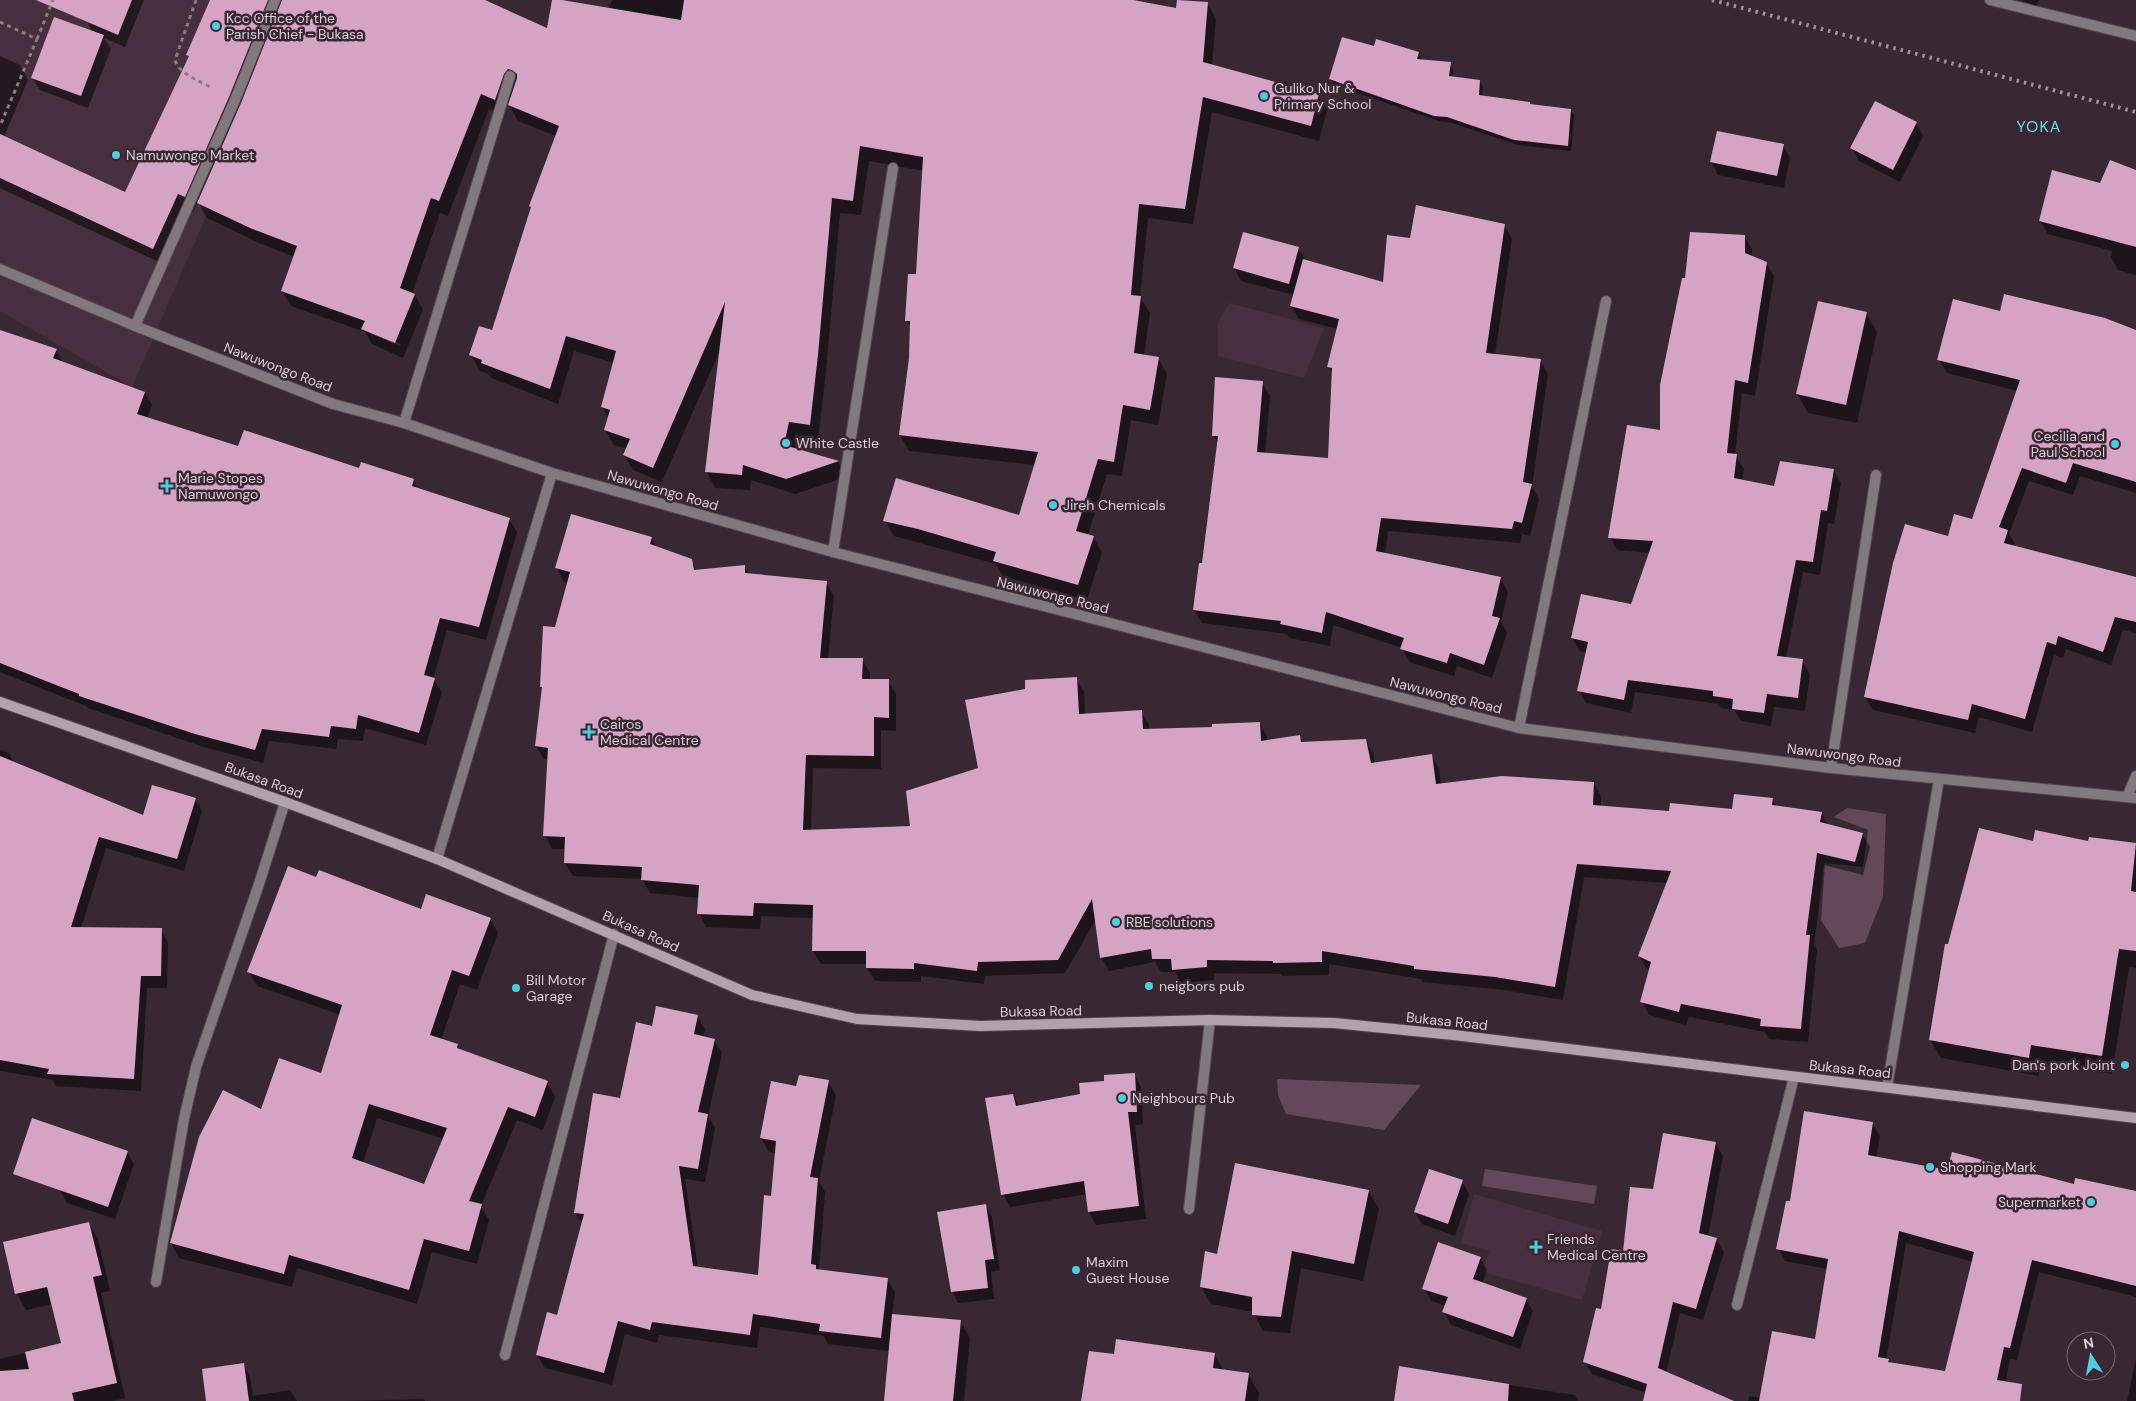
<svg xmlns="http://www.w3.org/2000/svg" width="2136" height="1401" viewBox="0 0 2136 1401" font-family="'DM Sans',sans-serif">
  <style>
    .built { fill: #472f3f }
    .green { fill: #624859 }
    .shadow { fill: #0007; fill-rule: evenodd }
    .building { fill: #d5a3c4; fill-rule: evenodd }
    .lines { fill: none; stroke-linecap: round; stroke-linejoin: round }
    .lane-casing { stroke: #564550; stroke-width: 12 }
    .street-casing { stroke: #564550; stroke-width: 12 }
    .secondary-casing { stroke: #564550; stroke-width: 12 }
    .path { stroke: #8a7b85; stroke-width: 3; stroke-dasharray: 4 4; stroke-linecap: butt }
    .lane { stroke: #82787e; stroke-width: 10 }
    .street { stroke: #82787e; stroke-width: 10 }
    .secondary { stroke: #b2a2ac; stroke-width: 10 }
    .rail { stroke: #a2949d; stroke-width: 4; stroke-dasharray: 2.5 5; stroke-linecap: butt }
    .poi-dot { fill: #54cadd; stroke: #392733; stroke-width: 2 }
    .labels { text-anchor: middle; stroke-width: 5; stroke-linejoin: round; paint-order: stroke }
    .poi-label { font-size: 14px; fill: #daced6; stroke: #392733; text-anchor: start }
    .street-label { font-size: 14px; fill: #daced6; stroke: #392733 }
    .quarter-label { font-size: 16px; letter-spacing: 1px; fill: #6fd8e9; stroke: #392733 }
  </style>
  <rect width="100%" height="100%" fill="#392733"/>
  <g class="built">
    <path d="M0 0H300L132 387 0 311Z"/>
    <path d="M1229 303 1324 328 1304 378 1218 356V323Z"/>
    <path d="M1474 1194 1602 1231 1582 1300 1483 1272 1489 1251 1461 1243Z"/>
  </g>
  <g class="green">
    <path d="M1847 808 1886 814 1883 897 1865 943 1839 948 1821 920 1825 863 1863 867 1868 830 1834 817Z"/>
    <path d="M1277 1079 1421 1085 1384 1130 1286 1114 1278 1095Z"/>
    <path d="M1485 1169 1597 1186 1594 1204 1482 1186Z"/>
  </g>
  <g class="shadow">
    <path d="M95 0H144L125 47 104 38 111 49 88 108 40 90 32 78 93 33 87 21Z"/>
    <path d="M212 0H482L548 30 553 0 609 9 612 0H1126L1177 9 1208 4 1216 19 1212 66 1318 95 1327 110 1319 141 1212 112 1193 224 1148 218 1140 297 1150 313 1144 356 1158 358 1167 374 1158 425 1131 420 1122 476 1107 474 1088 535 1093 537 1102 552 1087 600 1003 576 996 564 894 536 885 521 1020 516 1035 465 909 451 900 435 910 358 911 328 907 321 917 276 924 171 869 161 861 215 840 213 826 371 818 440 797 437 795 449 838 462 846 477 795 494 751 480 750 490 715 488 707 472 721 348 662 482 633 470 624 455 627 449 614 445 605 430 609 419 602 407 614 363 574 351 558 404 491 378 489 374 480 371 471 355 493 332 532 209 530 206 556 136 518 121 508 102 504 115 489 109 448 216 440 213 412 294 415 295 423 310 403 358 372 344 365 332 291 306 282 291 295 257 259 243 207 218 198 202 193 212 187 209 161 263 0 188V56L20 65 28 80 4 137 125 193 189 58 188 55ZM371 331 401 344 400 346 371 334Z"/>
    <path d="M2021 0H2039L2036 7Z"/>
    <path d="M1375 48 1419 53 1422 61 1450 64 1453 70 1452 78 1480 81 1483 87 1482 96 1531 106 1571 110 1574 116 1571 151 1518 145 1452 123 1439 121 1334 85 1331 79Z"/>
    <path d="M1916 123 1923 136 1900 182 1859 161 1852 148Z"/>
    <path d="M1783 145 1790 158 1784 188 1718 175 1711 162Z"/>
    <path d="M2136 171V275L2118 270 2111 257 2112 251 2048 234 2040 221 2101 184Z"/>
    <path d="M1504 225 1512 239 1495 355 1540 360 1548 374 1532 487 1539 499 1530 536 1522 534 1520 543 1388 531 1385 554 1500 578 1508 592 1501 622 1507 633 1492 678 1457 666 1454 676 1409 662 1402 648 1333 625 1330 646 1289 638 1287 634 1202 623 1194 610 1203 564 1218 444 1213 435 1262 383 1270 396 1265 454 1330 459 1333 375 1328 367 1338 329 1299 319 1291 305 1294 295 1241 281 1234 268 1298 248 1306 261 1384 283 1411 239Z"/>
    <path d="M1744 236 1752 249V257L1766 263 1774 276 1755 396 1742 393 1735 455 1744 469 1742 481 1775 487 1833 470 1841 483 1834 524 1828 523 1820 575 1803 572 1786 658 1802 661 1810 674 1805 711 1774 707 1771 726 1741 721 1734 710 1721 708 1719 704 1635 692 1631 713 1586 703 1579 690 1587 653 1580 651 1572 638 1631 605 1650 553 1617 550 1610 537 1661 432 1686 279Z"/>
    <path d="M2000 312 2136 332V493L2080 476 2073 495 2029 481 2009 534 2015 544 2014 547 2136 578V633L2123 630 2111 665 2066 649 2063 658 2054 655 2032 732 1979 717 1975 733 1873 710 1865 697 1949 538 1973 521 2017 391 1947 373 1939 360Z"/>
    <path d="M1866 313 1877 332 1857 423 1808 413 1797 394Z"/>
    <path d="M0 331 56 350 63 363 145 393 152 405 147 419 239 448 413 480 418 489 509 519 517 532 486 640 447 630 433 679 442 692 426 745 365 728 363 741 338 739 336 749 269 741 263 763 204 747 88 708 86 706 0 672Z"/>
    <path d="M651 538 657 548 691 560 697 571 744 566 749 574 826 582 834 596 828 659H862L870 673V680L888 681 896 694V731L881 730V769L813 768 811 831 912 828 980 769 1076 679 1084 692 1085 715 1141 712 1149 725V730L1213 728 1260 723 1267 737V741L1300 737 1303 743 1366 740 1373 753 1375 764 1431 755 1439 769 1441 785 1594 783 1601 797V807L1670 812 1734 811 1772 799 1777 807 1821 813 1828 825 1862 834 1870 847 1863 875 1824 865 1814 945 1817 950 1808 1042 1769 1039 1765 1032 1689 1017 1686 1025 1649 1015 1642 1002 1650 971 1647 969 1639 956 1668 883 1584 877 1563 1000 1504 990 1423 982 1421 979 1329 964V975L1282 976 1281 974 1214 973V980L1181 983 1175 972H1161L1155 962 1109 971 1101 957 1096 919 1065 973 985 976 984 984 921 976V982L875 981 867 968V964H821L813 951 814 918 761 916 760 929 706 927 699 913V898L650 893 642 879 573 876 565 863 566 849H552L545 835 549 760 544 759 536 746 543 691 541 687 569 583 564 582 557 568Z"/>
    <path d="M0 750 9 753 14 763 143 817 195 799 202 811 184 871 106 848 81 928 161 930 168 942 167 988H147L141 1091 56 1086 53 1080 0 1071Z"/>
    <path d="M2090 838 2136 845V968L2129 967 2112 1074 2041 1063 2039 1076 1941 1058 1930 1040 1949 946 2034 843H2089Z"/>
    <path d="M317 878 421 910 490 919 498 933 477 990 460 984 441 1040 458 1045 461 1051 547 1082 555 1097 543 1130 517 1120 481 1206 489 1220 477 1264 432 1252 417 1304 297 1268 292 1287 179 1258 171 1243 262 1111 321 1075 341 1015 257 986 249 972ZM377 1118 444 1139 425 1186 363 1163Z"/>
    <path d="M697 1016 705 1029 703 1037 714 1040 722 1053 708 1116 715 1128 705 1182 685 1179 698 1268 759 1276 772 1197 776 1153 769 1152 761 1138 797 1088 828 1082 836 1095 819 1181 825 1192 819 1271 887 1279 895 1292 892 1315 960 1321 970 1338 964 1401H886L890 1351 828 1344 824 1336 760 1327 757 1348 659 1335 657 1343 625 1334 612 1385 545 1368 537 1355 558 1317 583 1225 575 1213 621 1099 653 1027Z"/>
    <path d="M1134 1074 1141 1087 1143 1124 1135 1125 1146 1219 1096 1225 1089 1212 1087 1194 1010 1207 1003 1194 1013 1095 1019 1106 1081 1095 1105 1082Z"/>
    <path d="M1872 1123 1880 1136 1876 1158 1947 1171 2136 1192V1297L2039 1272 2017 1360 2010 1359 2002 1401H1748L1749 1396 1761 1398 1816 1340 1827 1269 1785 1261 1778 1248 1792 1203ZM1906 1243 1973 1262 1946 1373 1890 1363 1886 1360Z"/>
    <path d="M1715 1143 1723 1156 1708 1237 1716 1239 1724 1252 1703 1320 1680 1313 1666 1373 1731 1401H1644L1646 1393 1592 1374 1584 1361 1624 1253 1654 1191Z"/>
    <path d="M127 1152 134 1164 115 1219 67 1203 60 1190Z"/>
    <path d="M1462 1181 1469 1194 1455 1236 1422 1224 1415 1212Z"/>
    <path d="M1369 1192 1379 1209 1363 1281 1301 1268 1290 1333 1263 1331 1253 1312 1211 1304 1201 1287 1218 1255Z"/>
    <path d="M985 1205 992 1217 1000 1270 991 1272 994 1299 958 1303 952 1291Z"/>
    <path d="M89 1224 98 1239 110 1291 101 1293 125 1398 113 1401H0V1359L62 1344 52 1304 26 1310 17 1294 5 1243Z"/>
    <path d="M1480 1258 1487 1270 1482 1284 1526 1299 1533 1311 1520 1349 1451 1325 1444 1312 1446 1306 1431 1301 1424 1288Z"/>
    <path d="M1214 1354 1224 1371 1248 1374 1259 1393 1258 1401H1083L1115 1356Z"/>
    <path d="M2136 1358V1401H2127Z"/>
    <path d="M243 1364 250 1377 253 1396 290 1390 297 1401H207Z"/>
    <path d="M1400 1368 1575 1395 1578 1401H1395Z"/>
    <path d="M424 1399 425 1401H343Z"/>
  </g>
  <g class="building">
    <path d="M36 0H132L118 35Z"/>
    <path d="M210 0H268L229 97 185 197 178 194 153 249 0 178V134L125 192 189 56 186 55Z"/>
    <path d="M282 0H485L547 28 552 0H562L681 20 684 0H1133L1176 8 1177 0 1208 2 1203 62 1319 94 1311 126 1203 97 1185 209 1139 204 1131 295 1141 296 1134 353 1159 357 1150 410 1123 405 1114 462 1098 459 1076 531 1094 536 1078 585 993 561 996 552 918 529 883 521 896 478 1019 515 1038 452 899 435 909 358 910 321H905L908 274H916L923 157 860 146 853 201 832 198 818 355 810 425 789 422 784 445 839 461 786 479 743 465 742 475 705 472 725 302 653 468 623 455 630 439 604 430 610 410 601 407 616 351 566 336 550 389 481 363 482 360 469 355 479 326 492 330 531 207 529 206 559 126 508 105 517 78V74L512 70 508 69 504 74 495 100 481 94 439 201 431 198 400 288 415 294 395 343 361 329 365 321 281 291 297 246 250 228 197 203 241 103Z"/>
    <path d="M54 17 104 35 81 96 31 78Z"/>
    <path d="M1342 37 1374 46 1376 39 1419 52 1417 59 1451 62 1449 76 1480 80 1479 95 1530 102V104L1571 109 1568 146 1514 140 1447 117 1434 116 1329 79Z"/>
    <path d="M1875 101 1917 122 1893 170 1850 148Z"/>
    <path d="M1717 131 1784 144 1777 176 1710 162Z"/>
    <path d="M2110 160 2136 170V247L2039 221 2052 170 2100 183Z"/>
    <path d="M1416 205 1505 224 1486 353 1541 359 1523 482 1532 484 1522 523 1514 521 1512 529 1381 518 1376 551 1501 577 1492 616 1500 618 1484 665 1450 653 1447 663 1400 649 1404 638 1326 612 1322 633 1280 624 1281 621 1193 610 1199 563H1202L1218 436H1212L1215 377 1263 381 1257 452 1328 458 1332 368 1327 367 1339 319 1290 306 1303 259 1383 282 1387 235 1410 238Z"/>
    <path d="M1243 232 1299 247 1289 284 1233 268Z"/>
    <path d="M1690 232 1745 235V253L1767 262 1748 383 1735 380 1727 453 1737 454 1734 478 1774 486 1780 461 1834 469 1827 511 1821 510 1813 562 1796 560 1777 656 1803 659 1798 698 1767 694 1764 713 1732 709 1733 699 1713 696V691L1628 680 1624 700 1577 691 1588 642 1571 638 1581 594 1631 604 1653 541 1608 538 1627 425 1660 430V385L1682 278H1685Z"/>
    <path d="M2004 294 2105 318 2136 330V482L2073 463 2066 483 2022 468 1999 527 2008 530 2004 543 2136 577V622L2115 617 2103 652 2058 636 2056 645 2047 642 2025 719 1972 704 1968 720 1864 697 1893 563 1905 524 1948 536 1954 514 1972 519 2020 380 1937 360 1953 299 2000 311Z"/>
    <path d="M1818 301 1867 312 1846 405 1796 394Z"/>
    <path d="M0 330 57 349 53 358 145 392 137 414 238 446 244 430 359 468 361 462 414 479 412 486 510 518 479 627 440 618 424 675 435 678 419 733 358 715 356 729 331 726 329 737 262 729 255 750 195 734 79 696V694L0 663Z"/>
    <path d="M571 514 652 537 650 544 692 559 694 570 745 565V573L827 581 820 658H863L862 679H889V718L874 717V756L806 755 803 830 910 826 906 791 978 768 965 700 1025 689V680L1077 677 1079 714 1142 710 1143 729 1212 727V724L1260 722 1261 741 1300 735 1301 742 1366 739 1371 763 1432 754 1436 784 1502 776 1594 782 1593 805 1669 811 1670 803 1732 809 1734 794 1773 798 1772 805 1822 812 1820 822 1863 833 1855 862 1817 853 1806 935H1810L1801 1029 1760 1026 1761 1019 1681 1004 1679 1012 1640 1002 1651 962 1638 956 1671 871 1577 864 1555 987 1495 977 1414 969V966L1322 951V962L1273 963V961L1207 960V967L1172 970 1171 959H1152L1151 949 1100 958 1092 899 1058 960 978 962 977 971 914 963V969L866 968V951H812L813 905 754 903 753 916 697 914 699 885 641 880 642 867 564 863 565 837 543 836 548 748 535 746 542 687H540L543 626 555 627 570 572 555 568Z"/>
    <path d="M0 756 143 815 152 785 196 798 177 859 99 837 71 927 162 928 161 976H141L134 1079 47 1074 49 1069 0 1060Z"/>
    <path d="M1979 828 2033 841 2035 830 2088 841 2089 837 2136 843 2131 891 2136 892V951L2119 949 2102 1056 2031 1045 2029 1058 1929 1040 1945 944H1948Z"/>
    <path d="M288 866 316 877 319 870 421 909 426 894 491 918 469 976 452 970 430 1035 458 1044 457 1048 548 1081 535 1117 508 1107 469 1201 482 1204 469 1251 424 1239 409 1290 289 1255 284 1274 170 1243 199 1137 223 1090 261 1109 279 1058 321 1073 342 1005 247 972ZM369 1104 447 1128 424 1184 352 1158Z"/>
    <path d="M656 1006 698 1015 694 1034 715 1039 698 1112 708 1114 698 1169 679 1166 693 1266 758 1275 764 1195 771 1196 776 1141 760 1138 771 1081 796 1086 799 1075 829 1080 810 1177 818 1178 811 1264 816 1265V1269L888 1278 881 1338 819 1331 820 1324 753 1314 750 1335 652 1322 650 1330 618 1321 604 1373 536 1355 547 1312 557 1315 584 1214 574 1213 593 1093 620 1098 636 1022 652 1026Z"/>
    <path d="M1135 1073 1137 1112H1128L1139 1206 1088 1212 1084 1181 1001 1195 985 1098 1013 1094 1016 1106 1080 1094 1079 1083 1104 1081V1075Z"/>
    <path d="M1804 1111 1873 1122 1868 1155 1947 1170 1952 1152 2074 1184 2075 1178 2136 1191V1286L2032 1260 2010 1348 2004 1347 1997 1380 2022 1384 2020 1401H1759L1772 1331 1815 1339 1828 1259 1776 1249 1786 1201H1790ZM1899 1231 1974 1252 1945 1371 1888 1362 1889 1359 1878 1357Z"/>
    <path d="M32 1118 128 1151 108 1207 13 1174Z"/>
    <path d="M1663 1133 1716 1142 1699 1233 1717 1238 1696 1309 1673 1302 1658 1368 1734 1401H1643L1647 1384 1583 1362 1596 1308 1601 1309 1611 1249 1623 1251 1630 1187 1653 1189Z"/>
    <path d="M1235 1163 1369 1190 1354 1264 1292 1251 1281 1317 1252 1315V1297L1200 1287 1205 1251 1217 1254Z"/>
    <path d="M1429 1169 1463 1180 1448 1224 1414 1212Z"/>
    <path d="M986 1204 994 1259 985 1260 988 1288 951 1292 937 1212Z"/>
    <path d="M89 1222 102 1275 93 1277 117 1383 72 1393 74 1401H0V1371L29 1369 25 1352 61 1343 47 1287 15 1294 3 1242Z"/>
    <path d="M1438 1242 1481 1257 1473 1279 1527 1298 1513 1337 1442 1312 1448 1297 1422 1289Z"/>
    <path d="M892 1314 961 1320 953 1401H884Z"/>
    <path d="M1116 1339 1215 1353 1213 1368 1249 1373 1245 1401H1081L1089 1351 1114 1354Z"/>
    <path d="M244 1363 249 1401H206L202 1369Z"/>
    <path d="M1399 1366 1509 1384 1508 1401H1394Z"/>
  </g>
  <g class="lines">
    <g class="lane-casing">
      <path id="lane" d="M1737 1305 1794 1077"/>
    </g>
    <g class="street-casing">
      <g id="street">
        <path d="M1990 0 2136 36"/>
        <path d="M0 269 135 326 333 404 404 423 552 473 833 552 1519 728 1831 768 2136 798"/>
        <path d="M135 326 235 100 275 0"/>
        <path d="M404 423 510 76"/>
        <path d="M833 552 893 168"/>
        <path d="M1519 728 1606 301"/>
        <path d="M1831 768 1876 475"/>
        <path d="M2127 797 2136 776"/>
        <path d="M437 859 552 473"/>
        <path d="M1887 1087 1939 779"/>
        <path d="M1189 1209 1210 1020"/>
        <path d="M156 1282 184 1119 196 1067 259 884 285 802"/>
        <path d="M505 1355 614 934"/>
      </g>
    </g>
    <g class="secondary-casing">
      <path id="secondary" d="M0 702 285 802 437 859 752 995 857 1019 981 1026 1210 1020 1334 1023 1454 1035 2136 1118"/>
    </g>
    <g class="path">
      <path d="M196 0 175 60C179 74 200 81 212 88"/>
      <path d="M0 22 37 39 0 126"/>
      <path d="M37 39 53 0"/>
    </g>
    <use href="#lane" class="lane"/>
    <use href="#street" class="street"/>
    <use href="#secondary" class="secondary"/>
    <path class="rail" d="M1712 0 2136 112"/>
  </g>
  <g class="poi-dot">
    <circle cx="216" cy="26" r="5"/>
    <circle cx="1264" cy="96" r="5"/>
    <circle cx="116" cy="155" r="5"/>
    <circle cx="786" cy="443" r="5"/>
    <circle cx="2115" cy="444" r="5"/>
    <path d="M164.5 478.5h5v5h5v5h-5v5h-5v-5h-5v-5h5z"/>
    <circle cx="1053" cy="505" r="5"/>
    <path d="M586.5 724.5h5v5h5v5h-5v5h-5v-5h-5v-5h5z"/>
    <circle cx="1116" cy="922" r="5"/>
    <circle cx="1149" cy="986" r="5"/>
    <circle cx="516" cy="988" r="5"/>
    <circle cx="2125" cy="1065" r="5"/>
    <circle cx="1122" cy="1098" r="5"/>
    <circle cx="1930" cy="1167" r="5"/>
    <circle cx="2091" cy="1202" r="5"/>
    <path d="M1533.5 1239.5h5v5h5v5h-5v5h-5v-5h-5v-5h5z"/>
    <circle cx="1076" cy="1270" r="5"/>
  </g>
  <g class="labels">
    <g class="poi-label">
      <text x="226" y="23">Kcc Office of the<tspan x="226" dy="16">Parish Chief - Bukasa</tspan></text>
      <text x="1274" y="93">Guliko Nur &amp;<tspan x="1274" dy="16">Primary School</tspan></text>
      <text x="126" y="160">Namuwongo Market</text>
      <text x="2105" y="441" text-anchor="end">Cecilia and<tspan x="2105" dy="16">Paul School</tspan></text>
      <text x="796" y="448">White Castle</text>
      <text x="178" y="483">Marie Stopes<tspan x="178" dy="16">Namuwongo</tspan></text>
      <text x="1063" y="510">Jireh Chemicals</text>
      <text x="600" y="729">Cairos<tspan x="600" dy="16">Medical Centre</tspan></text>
      <text x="1126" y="927">RBE solutions</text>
      <text x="526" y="985">Bill Motor<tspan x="526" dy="16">Garage</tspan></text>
      <text x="1159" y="991">neigbors pub</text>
      <text x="2115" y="1070" text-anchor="end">Dan's pork Joint</text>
      <text x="1132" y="1103">Neighbours Pub</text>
      <text x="1940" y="1172">Shopping Mark</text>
      <text x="2081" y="1207" text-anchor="end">Supermarket</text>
      <text x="1547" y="1244">Friends<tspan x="1547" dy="16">Medical Centre</tspan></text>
      <text x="1086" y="1267">Maxim<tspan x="1086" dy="16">Guest House</tspan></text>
    </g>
    <g class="street-label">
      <text transform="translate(278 367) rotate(21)" y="5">Nawuwongo Road</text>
      <text transform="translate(663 490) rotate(16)" y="5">Nawuwongo Road</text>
      <text transform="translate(1053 595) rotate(14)" y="5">Nawuwongo Road</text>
      <text transform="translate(1446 695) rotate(14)" y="5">Nawuwongo Road</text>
      <text transform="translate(1844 755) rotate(7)" y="5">Nawuwongo Road</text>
      <text transform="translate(264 780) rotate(20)" y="5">Bukasa Road</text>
      <text transform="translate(641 931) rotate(24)" y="5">Bukasa Road</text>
      <text transform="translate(1041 1011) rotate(-1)" y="5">Bukasa Road</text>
      <text transform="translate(1447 1021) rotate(6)" y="5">Bukasa Road</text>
      <text transform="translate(1850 1069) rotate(6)" y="5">Bukasa Road</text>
    </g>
    <g class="quarter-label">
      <text x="2039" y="132">YOKA</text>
    </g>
  </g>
  <g transform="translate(2091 1356) rotate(349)"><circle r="24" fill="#392733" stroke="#796a74"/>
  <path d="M0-4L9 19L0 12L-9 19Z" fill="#54cadd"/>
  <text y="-8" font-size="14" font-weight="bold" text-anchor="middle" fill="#daced6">N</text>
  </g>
</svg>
